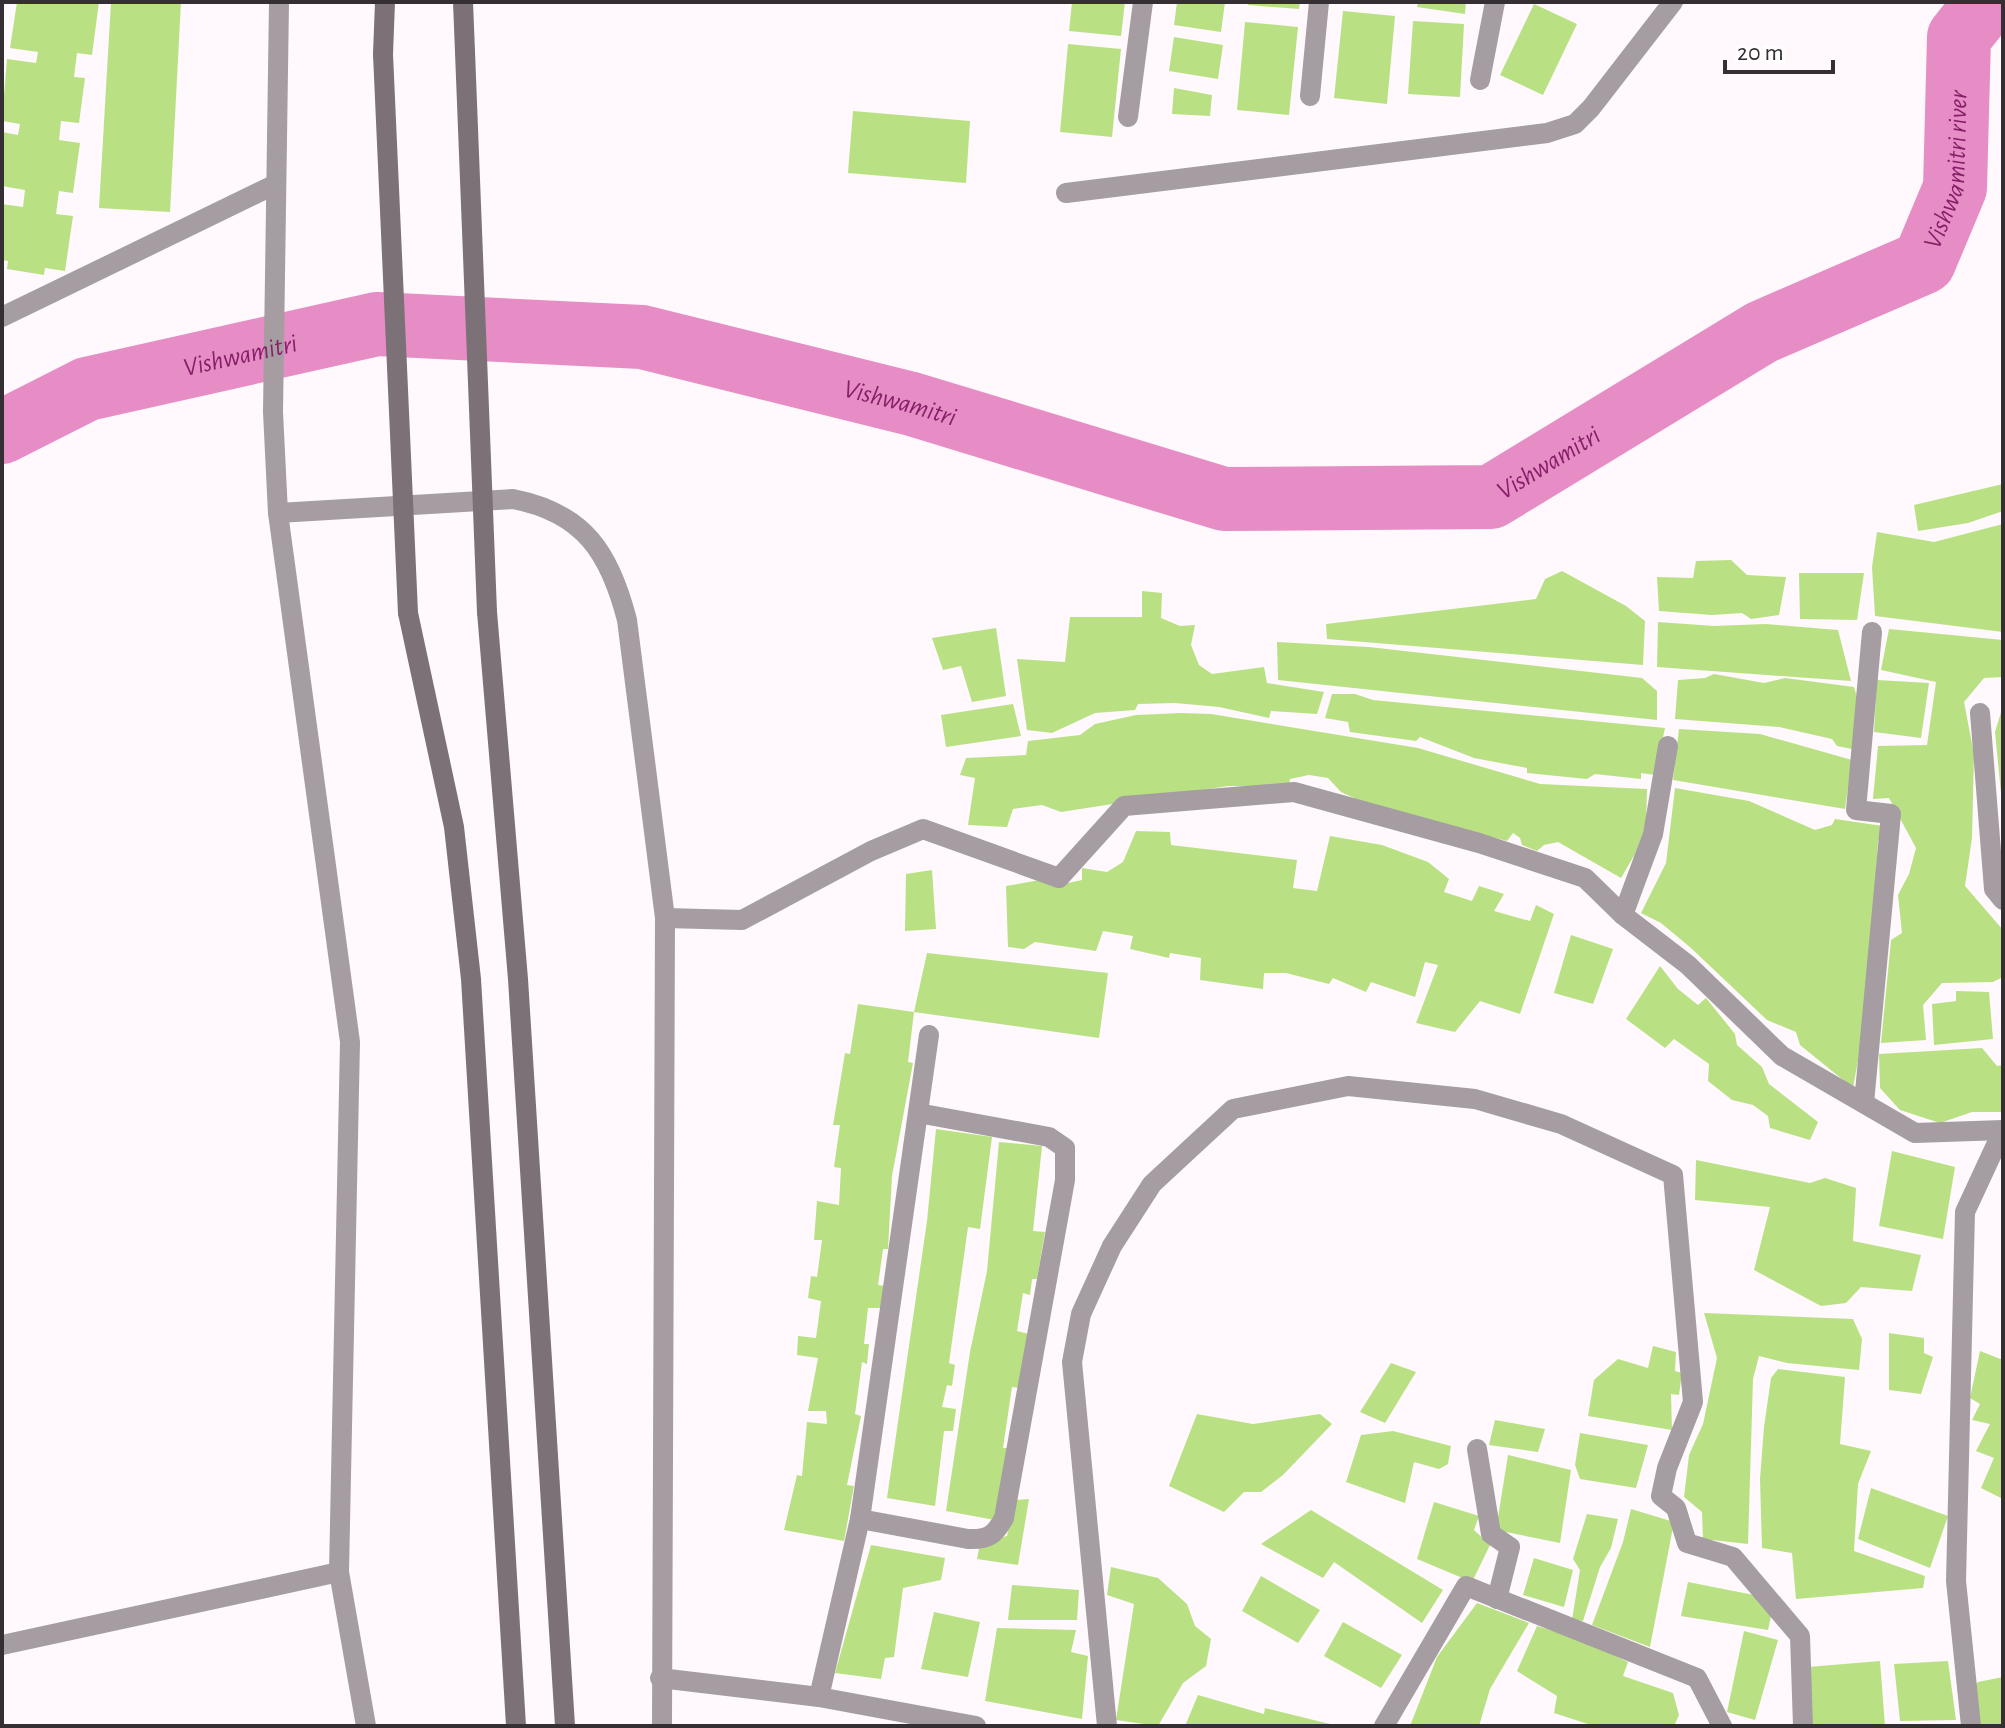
<svg xmlns="http://www.w3.org/2000/svg" width="2005" height="1728" viewBox="0 0 2005 1728" font-family="'Alegreya Sans',sans-serif">
  <style>
    .lines { fill: none; stroke-linecap: round; stroke-linejoin: round }
    .river { stroke: #e68dc5; stroke-width: 64 }
    .building { fill: #b9e183 }
    .street { stroke: #a59da1; stroke-width: 20 }
    .secondary { stroke: #7c7177; stroke-width: 20 }
    .secondary-bridge { stroke: #7c7177; stroke-width: 20 }
    .labels { text-anchor: middle; stroke-width: 6; stroke-linejoin: round; paint-order: stroke }
    .water-label { font-size: 26px; font-style: italic; fill: #861e68; stroke: #fff }
  </style>
  <rect width="100%" height="100%" fill="#fff8fc"/>
  <g class="lines">
    <path class="river" id="s1" d="M2 432 87 389 377 324 642 337 912 404 1224 499 1491 497 1762 332 1924 262 1955 188 1959 37 1987 2"/>
  </g>
  <g class="building">
    <path d="M17 2H99L92 55 77 53 74 77 85 78 79 123 61 121 59 140 80 143 73 193 59 191 56 214 73 216 65 271 45 268 44 275 7 269 8 261 2 260V204L23 207 25 190 2 186V132L18 135 20 124 2 121 7 59 36 63 38 52 10 48Z"/>
    <path d="M111 2H181L170 212 99 208Z"/>
    <path d="M1072 2H1125L1121 36 1069 31Z"/>
    <path d="M1177 2H1225L1221 32 1174 25Z"/>
    <path d="M1248 2H1300L1299 9 1248 5Z"/>
    <path d="M1418 2H1466L1465 14 1417 7Z"/>
    <path d="M1534 4 1577 24 1543 95 1500 75Z"/>
    <path d="M1343 11 1395 16 1387 104 1334 98Z"/>
    <path d="M1413 21 1464 24 1460 97 1408 94Z"/>
    <path d="M1245 22 1298 27 1289 115 1237 110Z"/>
    <path d="M1174 37 1223 45 1218 79 1169 71Z"/>
    <path d="M1068 44 1121 49 1112 137 1060 132Z"/>
    <path d="M1174 88 1212 95 1210 116 1172 114Z"/>
    <path d="M853 111 970 121 966 183 848 173Z"/>
    <path d="M2003 484V511L1968 523 1918 531 1914 505Z"/>
    <path d="M2003 524V632L1875 616 1872 567 1877 532 1934 542Z"/>
    <path d="M1731 560 1747 575 1786 577 1779 615 1751 619 1742 613 1712 615 1659 611 1657 577 1693 578 1696 561Z"/>
    <path d="M1562 571 1626 606 1645 621 1643 665 1327 639 1326 624 1536 599 1545 579Z"/>
    <path d="M1799 573H1864L1857 620 1800 619Z"/>
    <path d="M1142 591 1162 593 1161 618 1180 626 1195 625 1191 645 1199 665 1212 674 1264 667 1267 683 1324 692 1317 714 1271 711 1269 718 1219 707 1175 703 1138 704 1135 710 1095 713 1052 733 1027 730 1017 659 1065 662 1070 617H1142Z"/>
    <path d="M1658 622 1714 626 1766 624 1838 630 1851 681 1657 667Z"/>
    <path d="M996 628 1006 696 972 702 961 666 943 670 932 638Z"/>
    <path d="M1889 629 2003 640V677L1984 678 1964 702 1974 754 1972 838 1965 886 2003 930V977L1993 982 1942 983 1923 1005 1926 1040 1881 1043 1891 940 1902 933 1898 895 1909 874 1916 848 1889 798 1873 799 1878 746 1927 745 1936 682 1881 670Z"/>
    <path d="M1277 642 1369 647 1642 678 1657 691V720L1278 680Z"/>
    <path d="M1714 674 1764 683 1785 678 1854 687 1860 708 1857 750 1837 746 1832 739 1779 727 1675 719 1678 680 1705 678Z"/>
    <path d="M1877 680 1929 683 1921 738 1874 732Z"/>
    <path d="M1332 694H1355L1373 700 1665 728 1655 775 1641 773V779L1595 774 1587 779 1527 773V768L1474 758 1420 737 1416 741 1350 732 1348 722 1325 718Z"/>
    <path d="M1013 704 1021 736 946 747 941 715Z"/>
    <path d="M2002 709 2003 793H2001L1995 732Z"/>
    <path d="M1181 713 1211 714 1418 748 1540 784 1647 789 1646 824 1635 854 1621 878 1558 842 1544 845 1537 851 1522 845 1520 838 1513 833 1507 841 1367 804 1341 792 1328 778 1309 775 1290 779 1289 786H1228L1061 812 1042 805 1013 809 1007 827 968 825 975 778 960 775 966 758 1026 755 1028 741 1080 735 1095 724 1136 715Z"/>
    <path d="M1679 729 1760 734 1852 760 1845 809 1673 780Z"/>
    <path d="M1675 788 1749 801 1815 830 1832 825 1835 819 1890 827 1878 841 1869 999 1853 1088 1800 1045 1796 1032 1767 1020 1691 948 1661 923 1641 913 1666 863Z"/>
    <path d="M1136 831 1170 832 1171 845 1297 860 1293 888 1317 891 1330 836 1382 845 1428 862 1449 879 1444 892 1472 901 1479 886 1504 894 1494 911 1530 921 1536 905 1554 914 1520 1014 1480 1001 1455 1032 1416 1023 1438 965 1425 962 1415 997 1371 982 1366 992 1333 978 1329 984 1286 973H1264L1263 989 1200 980 1201 958 1170 953 1169 958 1130 949 1133 936 1103 931 1096 951 1035 942 1024 949 1008 947 1006 886 1040 880 1068 883 1082 880V868L1107 872 1123 862Z"/>
    <path d="M932 870 936 929 905 931 906 874Z"/>
    <path d="M1571 935 1613 949 1593 1004 1554 993Z"/>
    <path d="M927 953 1108 973 1099 1038 914 1012Z"/>
    <path d="M1660 966 1678 989 1698 1005 1706 998 1735 1034 1737 1045 1762 1067 1769 1084 1818 1122 1810 1140 1770 1128 1768 1116 1753 1105 1732 1100 1708 1081 1709 1064 1674 1039 1665 1048 1626 1019Z"/>
    <path d="M1956 991 1989 992 1993 1039 1934 1045 1932 1004 1956 1001Z"/>
    <path d="M858 1004 914 1012 908 1062 913 1063 892 1176 888 1249H883L878 1285 886 1286 881 1308H868L864 1344H869L867 1364 862 1362 855 1414 861 1416 847 1485 854 1486 844 1541 784 1530 797 1475 802 1476 807 1422 827 1424 826 1411H808L818 1358 797 1355 798 1336 816 1338 821 1301 808 1298 811 1276 817 1277 822 1240H814L817 1201 839 1205 841 1168 834 1167 840 1125H833L845 1053 850 1054Z"/>
    <path d="M1982 1048 1997 1066 2003 1065V1112H1972L1940 1123 1900 1110 1880 1088 1879 1054Z"/>
    <path d="M936 1129 992 1137 980 1229 968 1227 949 1363 955 1365 952 1386 947 1385 942 1407 956 1409 953 1431H944L935 1506 887 1498 927 1221Z"/>
    <path d="M999 1142 1042 1146 1033 1231 1045 1232 1037 1279H1032L1030 1295 1023 1293 1017 1331 1029 1334 1020 1388 1012 1387 1003 1448H1010L995 1520 946 1511 970 1352 987 1271Z"/>
    <path d="M1892 1151 1955 1167 1943 1239 1879 1226Z"/>
    <path d="M1696 1160 1810 1183 1825 1178 1856 1188 1853 1241 1921 1255 1912 1291 1861 1287 1846 1303 1821 1306 1754 1270 1770 1207 1695 1200Z"/>
    <path d="M1704 1313 1853 1319 1862 1339 1859 1370 1787 1363 1759 1356 1753 1379 1748 1544 1703 1539 1702 1512 1684 1497 1689 1455 1703 1424 1717 1358Z"/>
    <path d="M1889 1333 1924 1338V1353L1933 1357 1921 1394 1889 1390Z"/>
    <path d="M1653 1346 1676 1352 1675 1371 1682 1373 1679 1395 1671 1394 1672 1430 1588 1416 1594 1380 1618 1359 1648 1368Z"/>
    <path d="M1980 1351 2003 1360V1499L1981 1488 1994 1458 1976 1451 1990 1424 1972 1420 1980 1404 1970 1398Z"/>
    <path d="M1391 1363 1416 1372 1385 1423 1360 1412Z"/>
    <path d="M1778 1369 1845 1377 1840 1444 1871 1451 1858 1484 1854 1551 1925 1576 1923 1588 1796 1599 1792 1553 1762 1548 1760 1479 1764 1427 1771 1378Z"/>
    <path d="M1197 1414 1253 1424 1320 1414 1332 1424 1283 1475 1261 1492H1244L1224 1512 1169 1486Z"/>
    <path d="M1495 1420 1545 1429 1538 1452 1489 1445Z"/>
    <path d="M1393 1431 1451 1446 1448 1464 1439 1469 1414 1462 1405 1503 1346 1482 1361 1435Z"/>
    <path d="M1580 1433 1648 1445 1636 1488 1580 1479 1575 1465Z"/>
    <path d="M1508 1455 1571 1470 1560 1543 1496 1530Z"/>
    <path d="M1871 1488 1948 1516 1930 1568 1858 1539Z"/>
    <path d="M1029 1499 1018 1565 977 1559 980 1543 1007 1536 1015 1500Z"/>
    <path d="M1434 1502 1479 1516 1474 1530 1490 1545 1472 1582 1417 1559Z"/>
    <path d="M1631 1509 1674 1522 1650 1647 1592 1625 1623 1542Z"/>
    <path d="M1311 1510 1443 1590 1422 1623 1334 1562 1323 1578 1261 1544Z"/>
    <path d="M1587 1514 1618 1519 1611 1548 1600 1567 1583 1621 1572 1620 1580 1570 1573 1559Z"/>
    <path d="M871 1545 945 1558 941 1580 903 1588 894 1657 885 1658 881 1679 835 1673Z"/>
    <path d="M1534 1558 1573 1570 1564 1607 1523 1595Z"/>
    <path d="M1111 1567 1158 1578 1187 1604 1195 1626 1211 1639 1206 1666 1183 1683 1158 1726 1116 1720 1134 1604 1107 1595Z"/>
    <path d="M1261 1576 1320 1610 1298 1643 1242 1611Z"/>
    <path d="M1688 1582 1754 1595 1772 1612 1768 1630 1681 1616Z"/>
    <path d="M1012 1585 1079 1590 1077 1620H1008Z"/>
    <path d="M1477 1603 1529 1623 1490 1689 1479 1726H1410L1437 1657Z"/>
    <path d="M934 1612 980 1622 968 1677 921 1669Z"/>
    <path d="M1343 1622 1402 1655 1381 1688 1324 1656Z"/>
    <path d="M1537 1626 1583 1640 1628 1662 1623 1676 1673 1693 1679 1715 1674 1726H1594L1554 1713 1557 1696 1517 1671Z"/>
    <path d="M997 1628 1076 1630 1071 1652 1088 1656 1082 1719 985 1701Z"/>
    <path d="M1744 1631 1778 1640 1755 1720 1727 1712Z"/>
    <path d="M1880 1661 1885 1726H1809L1808 1667Z"/>
    <path d="M1948 1661 1956 1720 1900 1721 1894 1664Z"/>
    <path d="M2003 1677V1726H1981L1972 1689 1978 1682Z"/>
    <path d="M1198 1695 1264 1714 1265 1708 1338 1726H1185Z"/>
  </g>
  <g class="lines">
    <g class="street">
      <path d="M279 2 273 412 278 513 350 1042 339 1572 366 1726"/>
      <path d="M1480 80 1495 2"/>
      <path d="M1310 96 1319 2"/>
      <path d="M1128 117 1143 2"/>
      <path d="M1066 193 1547 133 1575 124 1591 108 1673 2"/>
      <path d="M2 317 276 184"/>
      <path d="M278 513 513 499C585 513 610 554 627 620L665 918 662 1726"/>
      <path d="M1980 713 1994 889 2003 900"/>
      <path d="M1623 915 1653 834 1668 746"/>
      <path d="M665 918 742 920 871 851 923 829 1059 878 1124 806 1294 792 1479 843 1585 878 1623 915 1688 965 1782 1056 1915 1133 2003 1130"/>
      <path d="M1864 1103 1891 814 1856 810 1872 632"/>
      <path d="M1477 1449 1491 1534 1510 1547 1497 1599"/>
      <path d="M860 1519 968 1539C988 1540 995 1535 1004 1518L1065 1180V1148L1049 1137 918 1113"/>
      <path d="M2 1645 339 1572"/>
      <path d="M660 1678 819 1697 976 1726"/>
      <path d="M819 1697 860 1519 929 1035"/>
      <path d="M1107 1726 1072 1362 1081 1314 1112 1246 1152 1184 1233 1109 1348 1086 1475 1099 1561 1124 1673 1175 1693 1402 1667 1468 1661 1496 1676 1508 1687 1543 1733 1557 1800 1636 1803 1726"/>
      <path d="M1384 1726 1466 1586 1697 1678 1722 1726"/>
      <path d="M1971 1726 1956 1581 1965 1212 2003 1130"/>
    </g>
    <g class="secondary">
      <path d="M463 2 465 52"/>
      <path d="M383 54 385 2"/>
      <path d="M487 612 518 979 565 1726"/>
      <path d="M408 613 454 827 471 979 516 1726"/>
    </g>
    <g class="secondary-bridge">
      <path d="M465 52 487 612"/>
      <path d="M383 54 408 613"/>
    </g>
  </g>
  <g class="labels">
    <g class="water-label">
      <text dy="9" stroke="none"><textPath href="#s1" startOffset="2120">Vishwamitri river</textPath></text>
      <text dy="9" stroke="none"><textPath href="#s1" startOffset="252">Vishwamitri</textPath></text>
      <text dy="9" stroke="none"><textPath href="#s1" startOffset="924">Vishwamitri</textPath></text>
      <text dy="9" stroke="none"><textPath href="#s1" startOffset="1596">Vishwamitri</textPath></text>
    </g>
  </g>
  <rect width="2005" height="1728" fill="none" stroke="#352e32" stroke-width="8"/>
  <path d="M1725 60v12h108v-12" fill="none" stroke="#352e32" stroke-width="4"/>
  <text x="1737" y="60" font-size="24" fill="#352e32" stroke="#ffffff" stroke-width="6" paint-order="stroke">20 m</text>
</svg>
